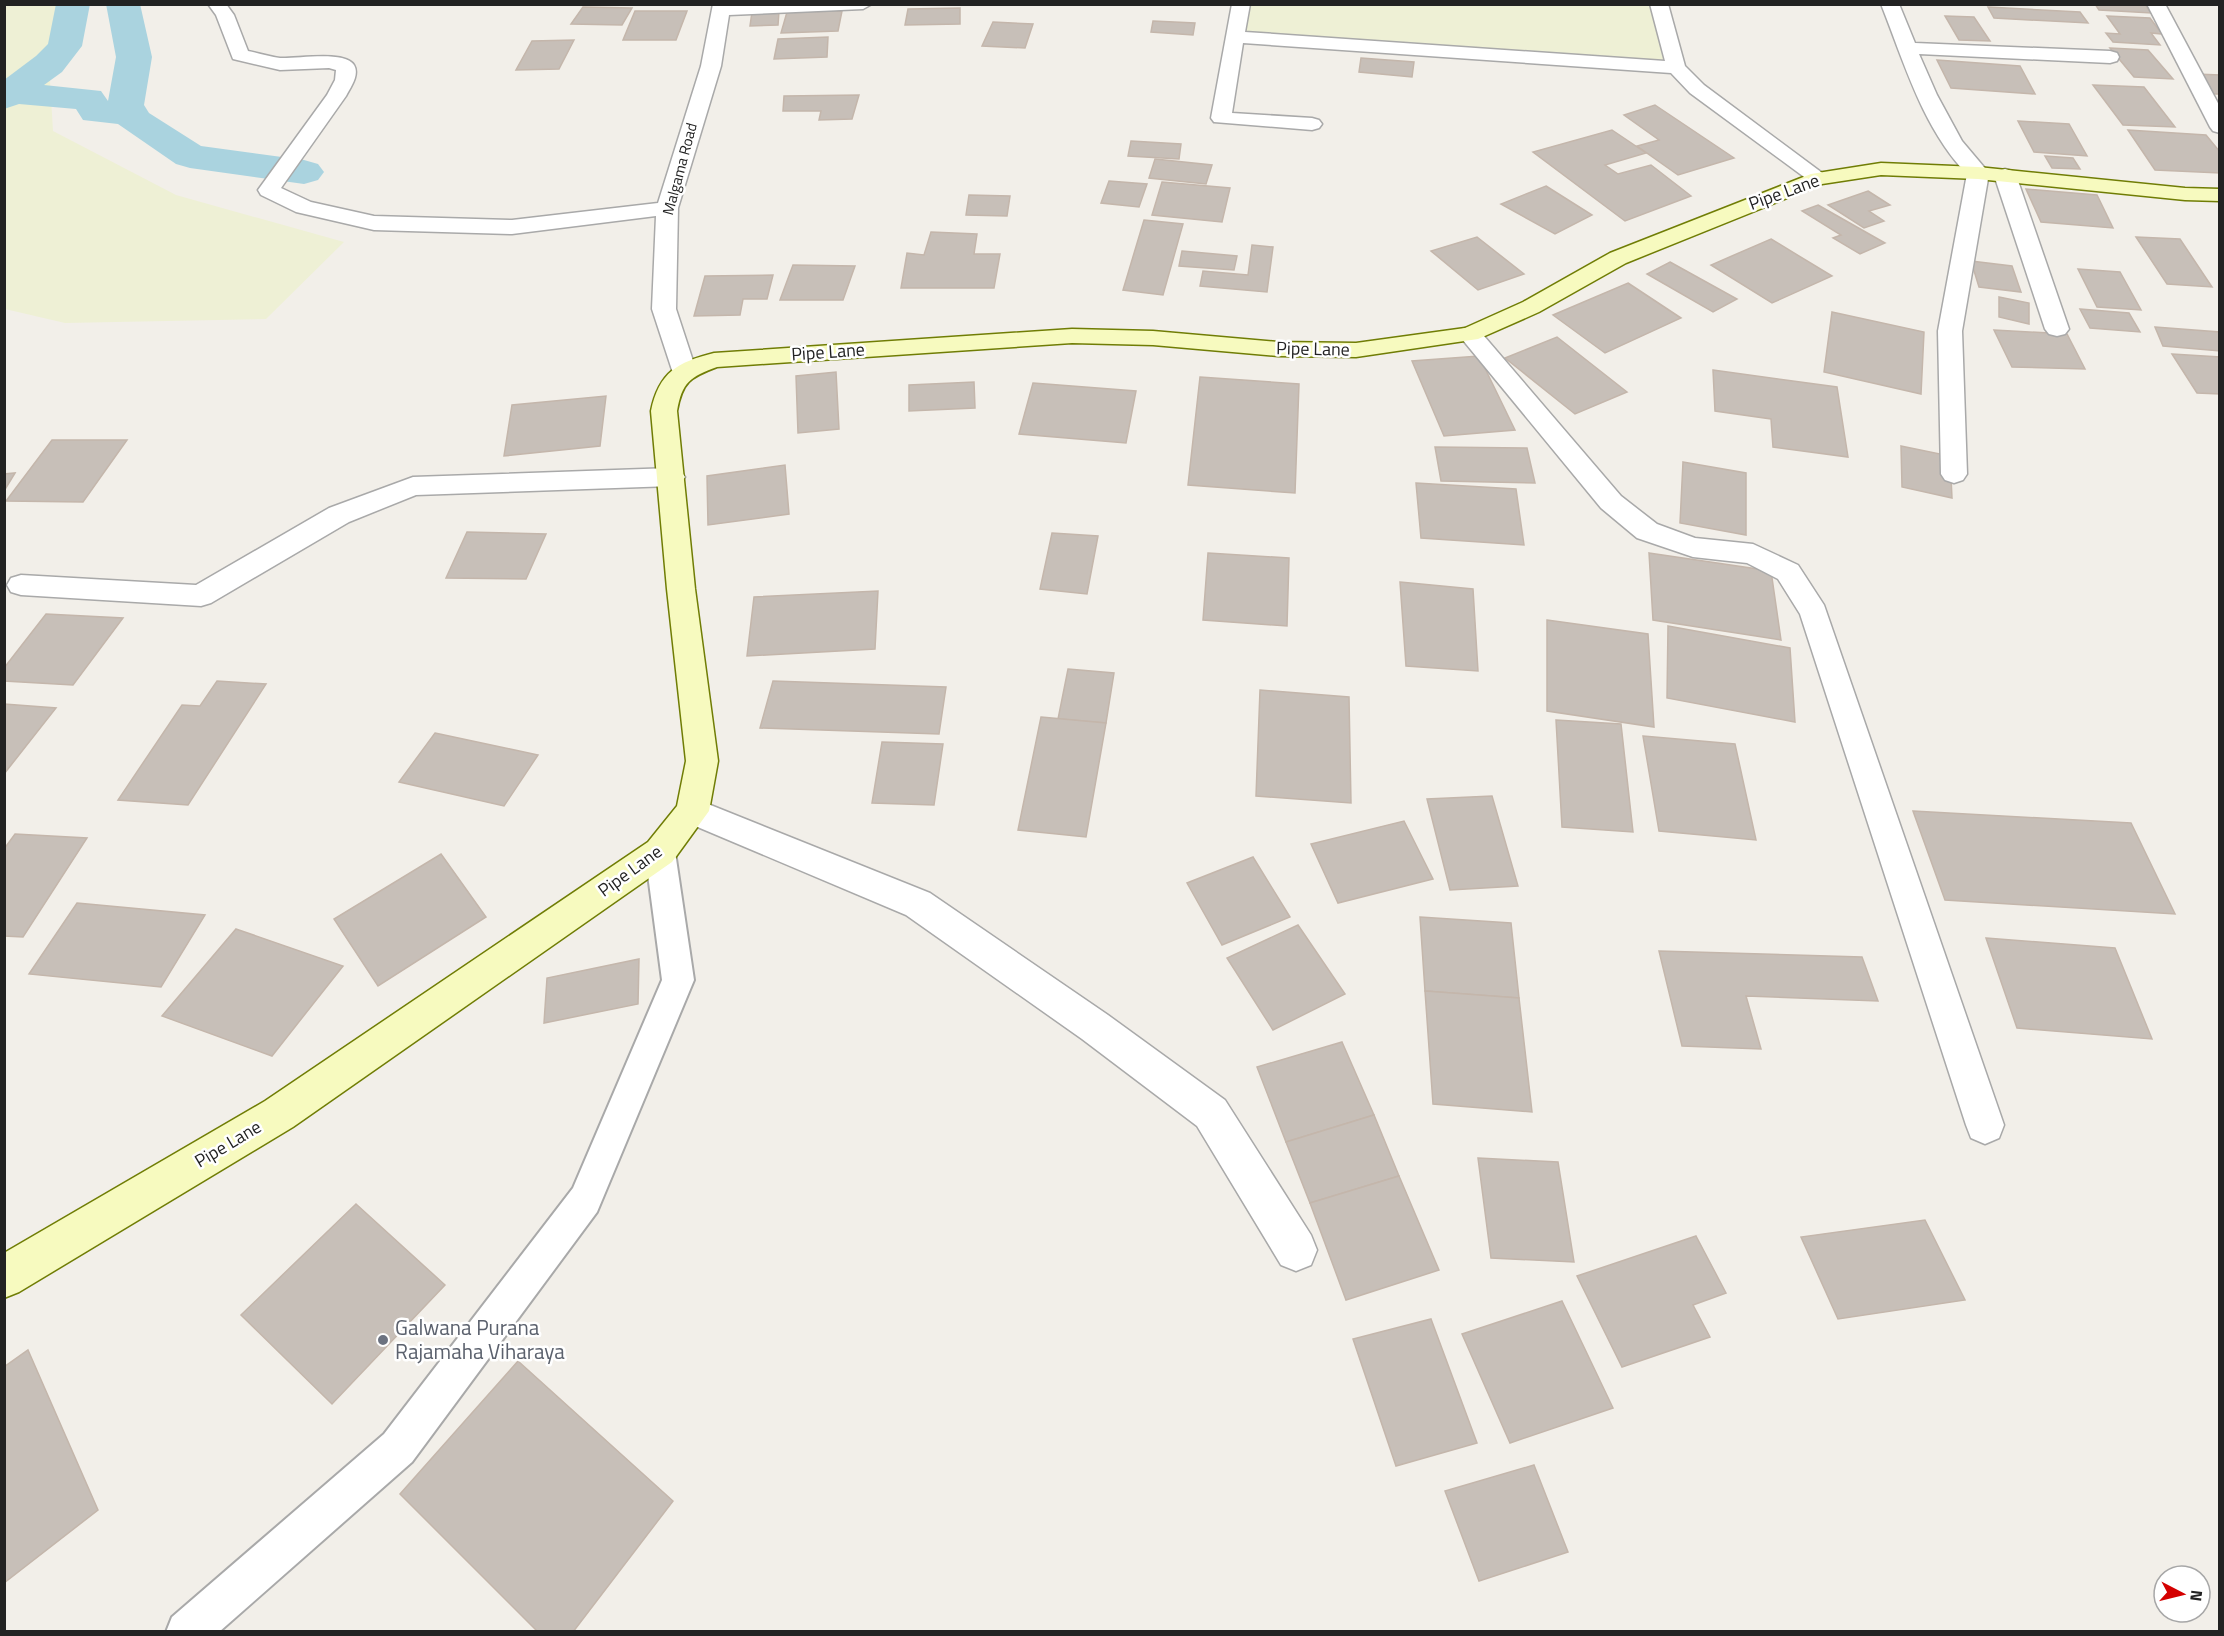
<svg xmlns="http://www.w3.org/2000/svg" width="2224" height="1636" viewBox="0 0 2224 1636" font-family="'Titillium Web',sans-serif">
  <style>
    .farmland { fill: #eef0d5 }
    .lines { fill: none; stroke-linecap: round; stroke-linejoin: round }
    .canal { fill: #aad3df; fill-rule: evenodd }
    .building { fill: #c7bfb8; stroke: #c4b6ab; stroke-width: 1.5 }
    .lane-casing { stroke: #a9a9a9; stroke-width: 4 }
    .street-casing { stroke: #a9a9a9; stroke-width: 3 }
    .secondary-casing { stroke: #707d05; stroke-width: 3 }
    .lane { fill: #fff; fill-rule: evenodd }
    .street { fill: #fff; fill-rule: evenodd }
    .secondary { fill: #f7fabf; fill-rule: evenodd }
    .worship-dot { fill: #6b7280; stroke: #fff; stroke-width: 2 }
    .labels { text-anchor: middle; stroke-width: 5; stroke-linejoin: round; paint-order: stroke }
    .far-street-label { font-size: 15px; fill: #222; stroke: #fff }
    .street-label { font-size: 18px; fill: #222; stroke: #fff }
    .near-worship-label { font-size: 21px; fill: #5b616d; stroke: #fff; text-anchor: start }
  </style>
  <rect width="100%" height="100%" fill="#f2efe9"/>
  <g class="farmland">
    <path d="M5 4 71 5 49 64 53 131 176 195 344 242 266 319 65 323 5 309Z"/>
    <path d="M1247 5H1652L1667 64 1242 35Z"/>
  </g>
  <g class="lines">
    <path class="canal" d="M56 4H90L82 46 62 72 44 85 101 91 108 101 116 57 106 4H140L152 57 144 105 149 113 201 146 304 160 318 164 324 172 318 180 304 184 190 168 176 164 118 124 83 120 76 109 19 104 4 109V80L36 56 48 44Z"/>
  </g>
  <g class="building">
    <path d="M2095 4H2145L2151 13 2099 10Z"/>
    <path d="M583 7 632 8 622 25 571 24Z"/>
    <path d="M1988 7 2080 12 2088 23 1994 18Z"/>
    <path d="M960 8V24L905 25 908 9Z"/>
    <path d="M635 11H687L676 40H623Z"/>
    <path d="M779 11 778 25 750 26 752 12Z"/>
    <path d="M842 11 838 31 781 33 787 12Z"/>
    <path d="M1945 16 1974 17 1990 41 1959 40Z"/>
    <path d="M2107 16 2150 18 2162 34 2151 33 2160 45 2113 42 2106 33 2120 34Z"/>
    <path d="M1153 21 1195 23 1193 35 1151 32Z"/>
    <path d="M993 22 1033 24 1025 48 982 46Z"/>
    <path d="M828 37 827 57 774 59 778 39Z"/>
    <path d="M574 40 559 69 516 70 532 41Z"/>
    <path d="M2110 48 2148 50 2173 79 2134 77Z"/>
    <path d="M1361 58 1414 62 1412 77 1359 72Z"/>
    <path d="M1937 60 2020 66 2035 94 1951 88Z"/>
    <path d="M2195 74 2220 75V94H2211Z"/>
    <path d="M2093 85 2144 87 2175 127 2123 125Z"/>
    <path d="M859 95 852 119 819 120 821 111H783L784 96Z"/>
    <path d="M1655 105 1734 158 1678 175 1637 146 1659 140 1624 115Z"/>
    <path d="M2018 121 2069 124 2087 156 2034 152Z"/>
    <path d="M1612 130 1646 153 1605 165 1618 174 1651 165 1691 196 1625 221 1533 152Z"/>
    <path d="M2128 130 2206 135 2220 152V173L2155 170Z"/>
    <path d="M1131 141 1181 144 1179 159 1128 156Z"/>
    <path d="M2045 156 2073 158 2080 169 2052 168Z"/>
    <path d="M1155 159 1212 165 1206 184 1149 178Z"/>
    <path d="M1109 181 1147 184 1139 207 1101 203Z"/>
    <path d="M1162 182 1230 188 1222 222 1152 215Z"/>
    <path d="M1546 186 1592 215 1555 234 1501 204Z"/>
    <path d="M2026 189 2097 195 2113 228 2041 222Z"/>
    <path d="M1868 191 1890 205 1869 211 1884 221 1864 228 1828 205Z"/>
    <path d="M969 195 1010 196 1007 216 966 215Z"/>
    <path d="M1818 205 1885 243 1860 254 1833 238 1841 235 1802 211Z"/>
    <path d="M1144 220 1183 224 1163 295 1123 290Z"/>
    <path d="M931 232 977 234 974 254H1000L994 288H901L907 253 924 255Z"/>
    <path d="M1477 237 1524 274 1478 290 1431 251Z"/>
    <path d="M2136 237 2180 239 2212 287 2167 284Z"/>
    <path d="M1771 239 1832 276 1772 303 1711 265Z"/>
    <path d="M1252 245 1273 247 1267 292 1200 286 1203 271 1248 275Z"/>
    <path d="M1182 251 1237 256 1234 270 1179 266Z"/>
    <path d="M1971 261 2012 266 2021 292 1979 287Z"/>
    <path d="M1670 262 1737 299 1713 312 1647 274Z"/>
    <path d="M793 265 855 266 843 300H780Z"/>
    <path d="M2078 269 2120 272 2141 310 2097 307Z"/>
    <path d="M773 275 767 299H743L740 315 694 316 705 276Z"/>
    <path d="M1628 283 1681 318 1605 353 1553 315Z"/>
    <path d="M1999 297 2029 303V324L1999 317Z"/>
    <path d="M2080 309 2129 313 2140 332 2090 328Z"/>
    <path d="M1832 312 1924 332 1921 394 1824 372Z"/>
    <path d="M2155 327 2220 332V351L2163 346Z"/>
    <path d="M1994 330 2067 334 2085 369 2012 367Z"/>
    <path d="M1557 337 1627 392 1575 414 1505 358Z"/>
    <path d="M2172 354 2220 357V394L2197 393Z"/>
    <path d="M1479 356 1515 430 1444 436 1412 361Z"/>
    <path d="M1713 370 1837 387 1848 457 1773 447 1771 419 1715 411Z"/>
    <path d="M836 372 839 429 798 433 796 376Z"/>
    <path d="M1200 377 1299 384 1295 493 1188 485Z"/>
    <path d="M974 382 975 408 909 411V385Z"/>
    <path d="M1033 383 1136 391 1126 443 1019 434Z"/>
    <path d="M606 396 600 446 504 456 512 405Z"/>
    <path d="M52 440H127L83 502 6 501Z"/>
    <path d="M1901 446 1950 456 1952 498 1902 487Z"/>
    <path d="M1435 447 1527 448 1535 483 1441 481Z"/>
    <path d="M1683 462 1746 473V535L1680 523Z"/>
    <path d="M785 465 789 514 708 525 707 476Z"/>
    <path d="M15 473 4 491V474Z"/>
    <path d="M1416 483 1516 489 1524 545 1421 538Z"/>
    <path d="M467 532 546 534 526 579 446 578Z"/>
    <path d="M1052 533 1098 536 1087 594 1040 589Z"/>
    <path d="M1208 553 1289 558 1287 626 1203 620Z"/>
    <path d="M1649 553 1771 571 1781 640 1653 620Z"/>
    <path d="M1400 582 1473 589 1478 671 1406 666Z"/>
    <path d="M878 591 875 649 747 656 754 597Z"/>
    <path d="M46 614 123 618 73 685 4 681V668Z"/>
    <path d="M1547 620 1648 634 1654 727 1547 711Z"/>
    <path d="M1668 626 1790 648 1795 722 1667 698Z"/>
    <path d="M1068 669 1114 673 1106 723 1058 719Z"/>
    <path d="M217 681 266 684 188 805 118 800 182 705 200 706Z"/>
    <path d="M773 681 946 687 939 734 760 728Z"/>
    <path d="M1260 690 1349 697 1351 803 1256 796Z"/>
    <path d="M4 704 56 708 4 774Z"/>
    <path d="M1041 717 1106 723 1086 837 1018 830Z"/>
    <path d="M1556 720 1621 724 1633 832 1562 827Z"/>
    <path d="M435 733 538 755 504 806 399 782Z"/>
    <path d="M1643 736 1735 744 1756 840 1659 831Z"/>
    <path d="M882 742 943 744 934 805 872 803Z"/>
    <path d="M1492 796 1518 886 1450 890 1427 799Z"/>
    <path d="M1913 811 2131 823 2175 914 1945 900Z"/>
    <path d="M1404 821 1433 879 1338 903 1311 844Z"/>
    <path d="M15 834 87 838 23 937 4 936V849Z"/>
    <path d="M441 854 486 917 378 986 334 919Z"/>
    <path d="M1253 857 1290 917 1222 945 1187 883Z"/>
    <path d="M77 903 205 915 161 987 29 974Z"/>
    <path d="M1420 917 1511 923 1519 998 1425 991Z"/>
    <path d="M1298 925 1345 994 1273 1030 1227 958Z"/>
    <path d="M236 929 343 966 272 1056 162 1016Z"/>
    <path d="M1986 938 2115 948 2152 1039 2017 1028Z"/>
    <path d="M1659 951 1862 957 1878 1001 1746 996 1761 1049 1682 1046Z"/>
    <path d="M639 959 638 1004 544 1023 547 978Z"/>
    <path d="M1425 991 1519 998 1532 1112 1433 1104Z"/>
    <path d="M1342 1042 1374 1115 1286 1142 1257 1067Z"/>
    <path d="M1374 1115 1399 1176 1310 1203 1286 1142Z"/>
    <path d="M1478 1158 1558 1162 1574 1262 1491 1258Z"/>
    <path d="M1399 1176 1439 1270 1346 1300 1310 1203Z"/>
    <path d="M356 1204 445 1285 332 1404 241 1315Z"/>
    <path d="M1925 1220 1965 1300 1838 1319 1801 1237Z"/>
    <path d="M1696 1236 1726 1293 1693 1305 1710 1337 1622 1367 1577 1276Z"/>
    <path d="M1562 1301 1613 1408 1510 1443 1462 1334Z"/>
    <path d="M1431 1319 1477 1443 1396 1466 1353 1339Z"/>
    <path d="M28 1350 98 1510 4 1583V1367Z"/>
    <path d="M518 1361 673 1501 573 1632H538L400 1494Z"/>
    <path d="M1534 1465 1568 1552 1479 1581 1445 1491Z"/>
  </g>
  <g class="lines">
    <g class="lane-casing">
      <path id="lane" d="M660 840 670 843 675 852 694 980 597 1212 412 1462 219 1632H166L172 1617 384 1434 573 1188 662 980 645 852 650 843Z"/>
    </g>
    <g class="street-casing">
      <g id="street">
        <path d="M208 4H226L234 15 248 51C258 53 270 57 280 58 296 59 345 50 354 65 360 75 350 88 346 96L281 188 311 202 374 216 512 220 658 203 701 66 713 4H872L863 9 729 15 721 66 678 208 676 309 696 370 693 375 684 378 675 375 672 370 652 309 656 216 512 234 374 230 296 212 261 195 258 190 327 95 335 80 336 70 329 68 280 70 233 59 216 15Z"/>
        <path d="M1232 4H1250L1245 32 1665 61 1650 4H1668L1685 66 1704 85 1829 178 1825 182 1818 184 1811 182 1690 93 1671 73 1243 43 1232 113 1312 118 1319 120 1322 124 1319 128 1312 130 1214 122 1211 118Z"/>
        <path d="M1881 4H1899L1915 43 2110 51 2117 53 2119 57 2117 61 2110 63 1919 54 1937 95 1962 141 1989 173 1962 331 1967 474 1963 480 1954 483 1945 480 1941 474 1938 331 1967 174C1923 129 1904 62 1881 4Z"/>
        <path d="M2147 4H2165L2220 107V133L2213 131 2210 127Z"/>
        <path d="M2005 169 2012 171 2016 175 2069 329 2065 334 2057 336 2049 334 2045 329 1994 175 1998 171Z"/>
        <path d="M1470 327 1478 329 1621 496 1657 524 1695 538 1753 544 1798 565 1824 605 2004 1125 1999 1138 1985 1144 1971 1138 1966 1125 1800 614 1778 579 1747 563 1693 557 1637 538 1601 508 1462 339 1458 334 1462 329Z"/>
        <path d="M672 468 681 471 685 477 681 483 672 486 416 495 349 522 211 603 201 606 21 595 11 592 7 585 11 578 21 575 196 585 329 508 413 477Z"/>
        <path d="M693 798 930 893 1108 1015 1225 1100 1311 1235 1317 1250 1311 1265 1296 1271 1281 1265 1197 1126 1082 1039 906 915 681 820 677 811 681 802Z"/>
      </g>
    </g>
    <g class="secondary-casing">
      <path id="secondary" d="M1881 163 1978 167 2185 188 2220 189V201L2185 200 1978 179 1881 175 1822 184 1626 263 1539 312 1478 339 1356 357 1278 356 1153 345 1072 343 717 367C690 377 682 382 677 411L695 589 718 761 709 811 672 862 293 1127 19 1292 4 1298V1253L265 1101 648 842 677 806 686 761 667 589 651 411C659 372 678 362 714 353L1072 329 1153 331 1278 342 1356 343 1465 328 1523 302 1610 253 1811 174Z"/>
    </g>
    <use href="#lane" class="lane"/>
    <use href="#street" class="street"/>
    <use href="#secondary" class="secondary"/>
  </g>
  <circle class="worship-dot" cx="383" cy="1340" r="6"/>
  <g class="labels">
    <g class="far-street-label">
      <text transform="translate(680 169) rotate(-75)" y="5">Malgama Road</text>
    </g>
    <g class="street-label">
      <text transform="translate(1784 192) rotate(-20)" y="6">Pipe Lane</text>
      <text transform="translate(1313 349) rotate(1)" y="6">Pipe Lane</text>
      <text transform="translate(828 352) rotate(-4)" y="6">Pipe Lane</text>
      <text transform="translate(630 871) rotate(-36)" y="6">Pipe Lane</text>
      <text transform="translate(228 1144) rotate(-31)" y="6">Pipe Lane</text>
    </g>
    <g class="near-worship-label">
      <text x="395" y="1335">Galwana Purana<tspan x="395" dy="24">Rajamaha Viharaya</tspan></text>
    </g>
  </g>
  <rect width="2224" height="1636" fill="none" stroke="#222222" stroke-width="12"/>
  <g transform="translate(2182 1594) rotate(97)"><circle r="28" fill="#ffffff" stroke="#a7a7a7" stroke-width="1.5"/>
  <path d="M0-4.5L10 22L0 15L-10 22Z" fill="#d40000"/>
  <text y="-9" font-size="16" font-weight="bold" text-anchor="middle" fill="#222222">N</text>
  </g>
</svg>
